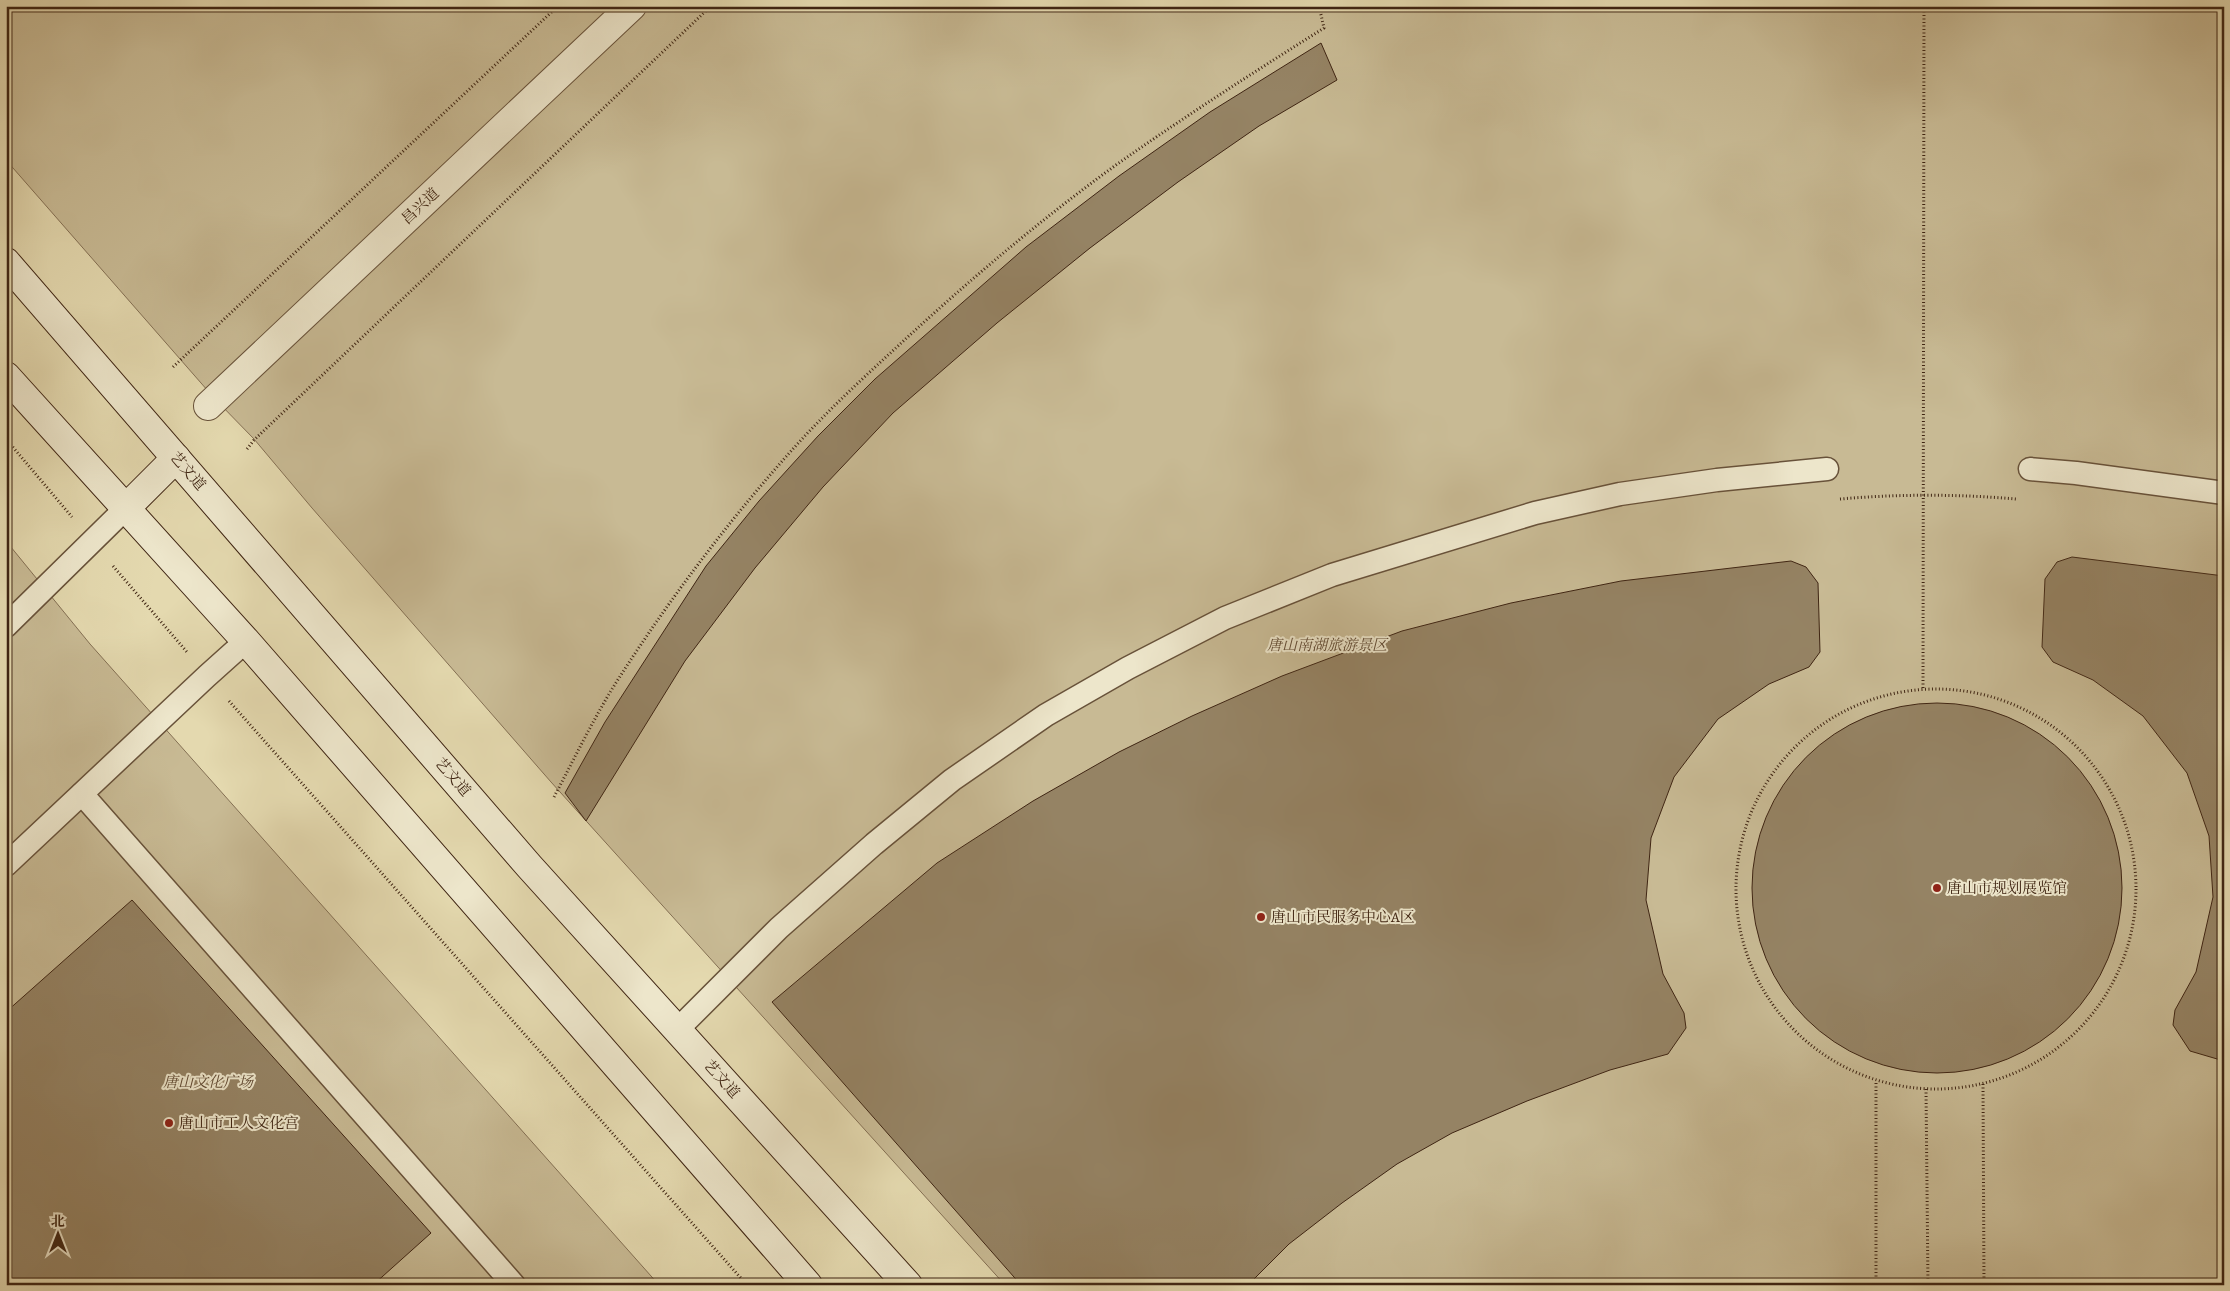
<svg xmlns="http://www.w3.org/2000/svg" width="2230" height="1291" viewBox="0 0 2230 1291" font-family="Alegreya,'Noto Serif SC',serif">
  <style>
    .green { fill: #c8ba94; stroke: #847054 }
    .building { fill: #958364; stroke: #3f2513 }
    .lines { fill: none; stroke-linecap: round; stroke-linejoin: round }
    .lane-casing { stroke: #68523a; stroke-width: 25 }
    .street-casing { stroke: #68523a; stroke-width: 30 }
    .secondary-casing { stroke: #3f2513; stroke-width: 30 }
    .path { stroke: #3f2513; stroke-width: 3; stroke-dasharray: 1 2.5; stroke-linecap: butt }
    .lane { stroke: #ede6cb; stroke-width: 22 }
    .street { stroke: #ede6cb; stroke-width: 28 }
    .secondary { stroke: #ede6cb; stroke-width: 28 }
    .poi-dot { fill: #8f2418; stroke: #ede6cb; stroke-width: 2 }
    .labels { text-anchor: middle; stroke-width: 4; stroke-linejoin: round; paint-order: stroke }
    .street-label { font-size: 15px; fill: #3f2513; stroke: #ede6cb }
    .park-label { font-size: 15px; font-style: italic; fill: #614a33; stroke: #ede6cb }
    .poi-label { font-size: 15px; fill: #3f2513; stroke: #ede6cb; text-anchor: start }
  </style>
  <rect width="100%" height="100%" fill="#e4d9af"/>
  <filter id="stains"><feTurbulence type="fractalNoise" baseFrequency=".004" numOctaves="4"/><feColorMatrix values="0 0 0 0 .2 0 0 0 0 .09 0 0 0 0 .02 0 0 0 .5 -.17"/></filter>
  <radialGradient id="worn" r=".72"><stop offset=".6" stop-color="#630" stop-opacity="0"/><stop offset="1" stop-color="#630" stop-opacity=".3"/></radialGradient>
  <g class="green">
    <path d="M6 6H2224V1285H1005L551 782 312 508 254 439 215 399 6 160Z"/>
    <path d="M6 541 90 644 659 1285H6Z"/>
  </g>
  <g class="building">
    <path d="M1321 43 1337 80 1259 126 1178 182 1090 248 997 323 893 413 823 487 755 568 685 661 586 821 565 793 605 722 706 566 759 501 818 436 875 379 1026 247 1119 176 1210 112Z"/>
    <path d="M2072 557 2224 576V1061L2190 1051 2173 1025 2175 1010 2196 972 2213 897 2209 836 2187 773 2143 716 2093 680 2053 662 2042 647 2045 579 2057 562Z"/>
    <path d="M1791 561 1806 567 1818 583 1820 652 1809 667 1769 684 1718 719 1674 777 1651 838 1646 900 1663 974 1684 1013 1686 1028 1668 1054 1610 1070 1527 1101 1452 1133 1397 1164 1342 1203 1289 1244 1248 1285H1021L772 1002 937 863 1033 801 1119 752 1192 716 1282 676 1402 631 1511 603 1621 581Z"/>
    <circle cx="1937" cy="888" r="185"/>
    <path d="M132 900 431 1233 373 1285H6V1012Z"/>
  </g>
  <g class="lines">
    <g class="lane-casing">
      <g id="lane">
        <path d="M2030 469 2076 473 2224 493"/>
        <path d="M6 626 126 508"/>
        <path d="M82 794 514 1285"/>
        <path d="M6 865 207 676 246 641"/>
        <path d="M677 1030 779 928 874 844 952 780 1046 715 1128 668 1225 618 1332 575 1535 513 1620 494 1717 480 1827 469"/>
      </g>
    </g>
    <g class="street-casing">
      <path id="street" d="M208 406 632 6"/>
    </g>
    <g class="secondary-casing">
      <g id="secondary">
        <path d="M6 262 529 866 908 1285"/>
        <path d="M6 376 246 641 808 1285"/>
        <path d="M126 508 176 458"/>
      </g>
    </g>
    <g class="path">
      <path d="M173 367 558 6"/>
      <path d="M6 439 72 517"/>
      <path d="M247 449 254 440 711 6"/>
      <path d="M1840 499C1898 494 1958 494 2016 499"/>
      <path d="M113 566 187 652"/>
      <path d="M1923 688 1924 6"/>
      <circle cx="1936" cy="889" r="200"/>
      <path d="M229 701 747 1285"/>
      <path d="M554 797C573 761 591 724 612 689 665 605 725 525 792 450 825 413 862 379 898 346 967 282 1040 220 1116 165 1184 117 1254 72 1324 28L1319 6"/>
      <path d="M1876 1083V1285"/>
      <path d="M1983 1084 1984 1285"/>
      <path d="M1926 1089 1928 1285"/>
    </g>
    <use href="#lane" class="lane"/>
    <use href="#street" class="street"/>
    <use href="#secondary" class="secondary"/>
  </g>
  <g class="poi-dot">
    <circle cx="1937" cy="888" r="5"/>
    <circle cx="1261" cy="917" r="5"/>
    <circle cx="169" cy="1123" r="5"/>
  </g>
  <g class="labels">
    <g class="street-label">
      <text transform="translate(420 206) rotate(-43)" y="5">昌兴道</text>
      <text transform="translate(188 471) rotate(49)" y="5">艺文道</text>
      <text transform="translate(453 777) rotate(49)" y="5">艺文道</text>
      <text transform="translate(722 1079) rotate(48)" y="5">艺文道</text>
    </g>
    <g class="park-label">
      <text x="1327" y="650">唐山南湖旅游景区</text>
      <text x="208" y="1087">唐山文化广场</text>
    </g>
    <g class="poi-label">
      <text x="1947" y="893">唐山市规划展览馆</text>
      <text x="1271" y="922">唐山市民服务中心A区</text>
      <text x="179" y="1128">唐山市工人文化宫</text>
    </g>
  </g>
  <rect width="2230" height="1291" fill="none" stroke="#e4d9af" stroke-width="25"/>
  <rect x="8" y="8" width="2215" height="1276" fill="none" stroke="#3f2513" stroke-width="2.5"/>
  <rect x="12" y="12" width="2205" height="1266" fill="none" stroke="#3f2513"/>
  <g transform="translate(58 1234)" stroke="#ede6cb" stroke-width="4" paint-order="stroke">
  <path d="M0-4L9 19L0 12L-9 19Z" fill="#3f2513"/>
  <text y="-8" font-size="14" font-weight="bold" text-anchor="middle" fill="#3f2513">北</text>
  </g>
  <rect width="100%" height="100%" filter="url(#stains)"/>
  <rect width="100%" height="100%" fill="url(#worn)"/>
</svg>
